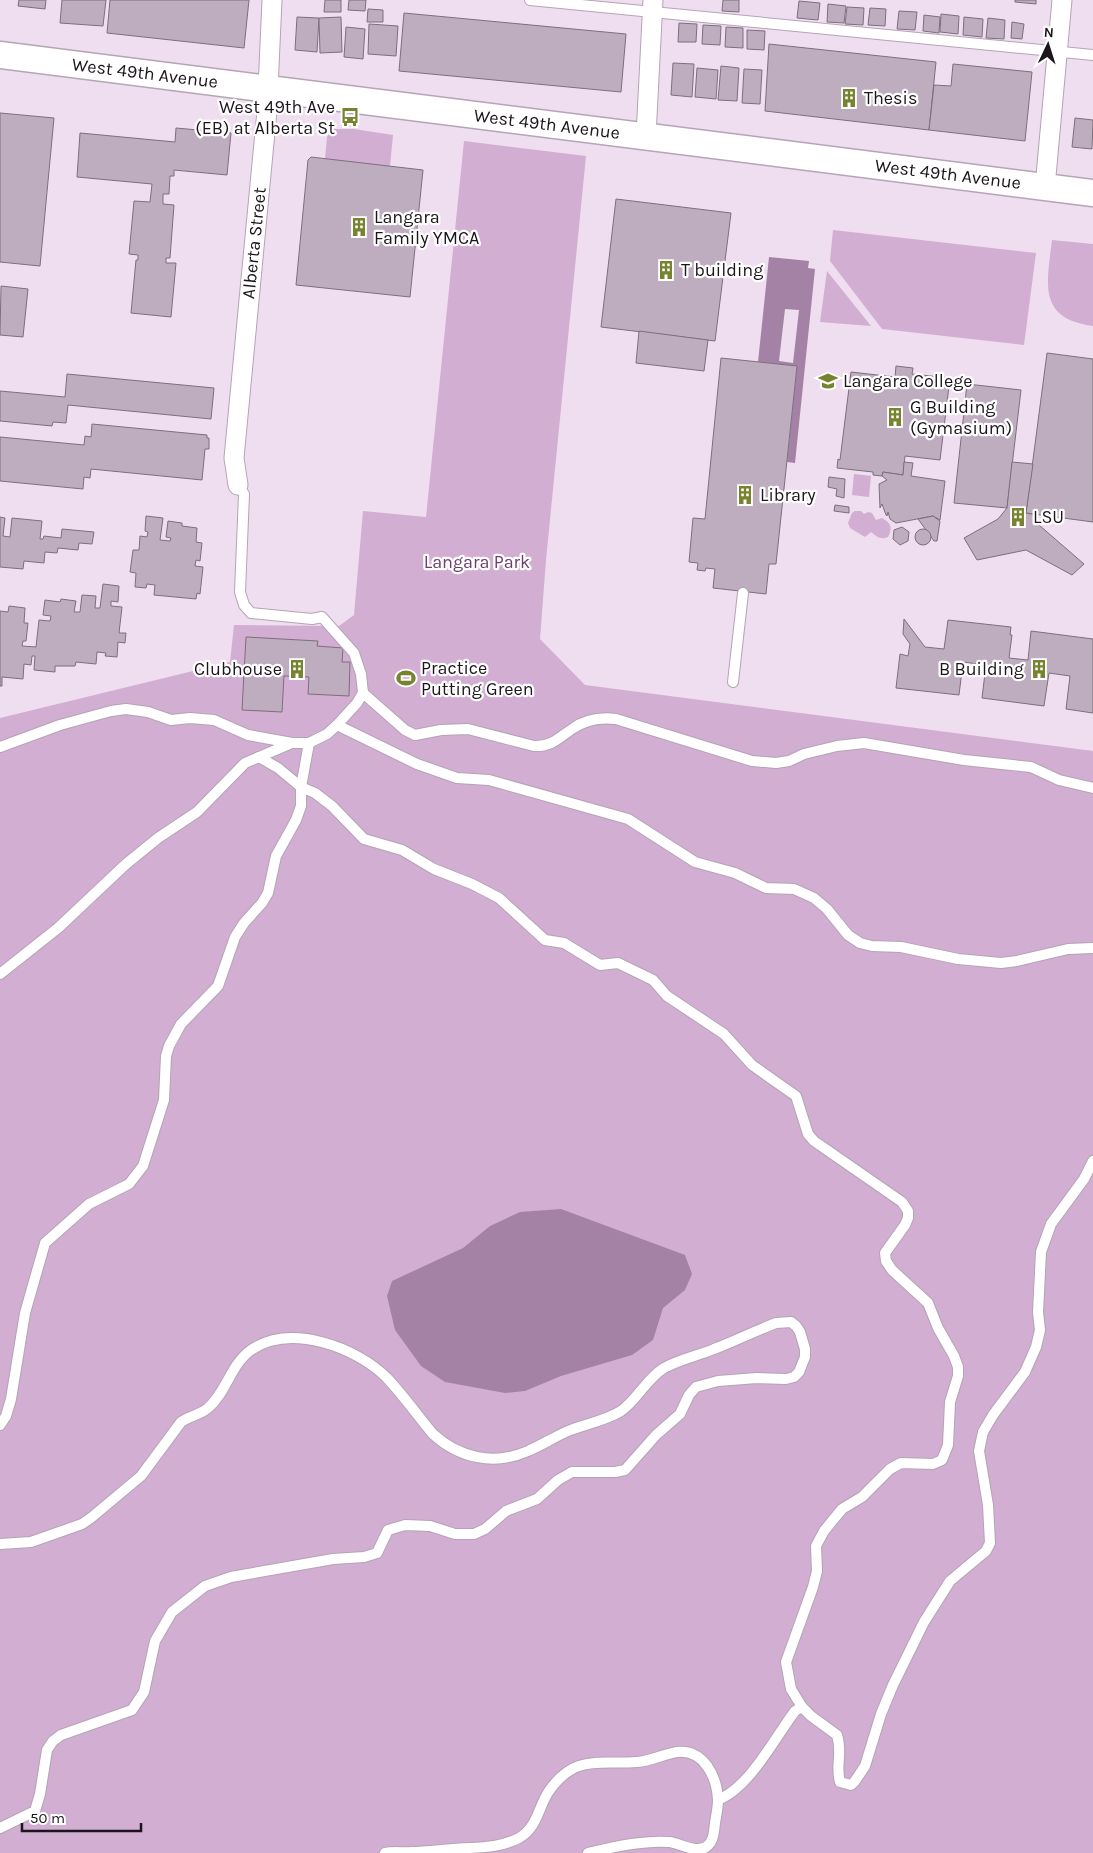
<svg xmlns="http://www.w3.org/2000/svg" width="1093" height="1853" viewBox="0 0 1093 1853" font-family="Karla,sans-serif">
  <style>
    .green { fill: #d2aed2 }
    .water { fill: #a482a5; fill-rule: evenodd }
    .building { fill: #beadbe; stroke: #7d6e7e }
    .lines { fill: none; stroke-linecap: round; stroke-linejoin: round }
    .lane-casing { stroke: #b4a4b4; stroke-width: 12 }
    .street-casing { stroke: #b4a4b4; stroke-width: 21 }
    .secondary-casing { stroke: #b4a4b4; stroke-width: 29 }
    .lane { stroke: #fff; stroke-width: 10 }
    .street { stroke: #fff; stroke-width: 19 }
    .secondary { stroke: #fff; stroke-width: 26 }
    .labels { text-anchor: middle; stroke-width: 4.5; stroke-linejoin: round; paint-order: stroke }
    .street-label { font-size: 18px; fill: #1c161c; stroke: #fff }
    .poi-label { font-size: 18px; fill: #1c161c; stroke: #fff; text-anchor: start }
    .park-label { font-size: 18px; fill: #6b3e6d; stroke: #fff }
  </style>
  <rect width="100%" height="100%" fill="#efdeef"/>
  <g class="green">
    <path d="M332 129H354L393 135 390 166 325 159 327 137Z"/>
    <path d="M464 141 586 156 546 560 540 639 585 685 1093 751V1853H0V718L230 662 234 625 339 626 354 615 363 511 426 517Z"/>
    <path d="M833 230 1036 253 1024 345 882 329 830 261Z"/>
    <path d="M1052 240 1093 244V326C1037 319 1047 283 1052 240Z"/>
    <path d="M827 271 871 326 820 322Z"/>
    <path d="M854 474 871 476 869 497 852 495Z"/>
    <path d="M855 511H861L864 514 868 512 872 513 876 520 882 518C891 523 893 528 888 537 881 540 877 537 871 532L865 537 850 528 848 523 852 513Z"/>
  </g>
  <g class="water">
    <path d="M769 257 809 261 808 268 815 269 795 463 787 462 797 366 758 362ZM785 309 799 310 793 363 779 361Z"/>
    <path d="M561 1209 685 1255 692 1274 685 1290 663 1308 653 1340 632 1355 561 1376 525 1391 505 1393 445 1382 421 1366 395 1330 387 1296 392 1281 463 1248 490 1226 520 1212Z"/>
  </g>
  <g class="building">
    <path d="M19 0H46L45 9 18 6Z"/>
    <path d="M62 0H106L103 26 60 23Z"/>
    <path d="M110 0H249L244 48 107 33Z"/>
    <path d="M325 0H341V12H324Z"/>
    <path d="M349 0H366L365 11 348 10Z"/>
    <path d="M723 0H739V12L722 11Z"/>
    <path d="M1015 0H1036V4L1015 2Z"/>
    <path d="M799 1 820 3 818 20 797 18Z"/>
    <path d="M828 4 846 6 844 23 827 22Z"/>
    <path d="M847 7 864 8 863 25 845 24Z"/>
    <path d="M870 8 886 9 885 26 868 25Z"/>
    <path d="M368 9 383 10V22H367Z"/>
    <path d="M899 11 917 12 915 30 897 29Z"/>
    <path d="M404 13 626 34 621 92 399 71Z"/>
    <path d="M941 14 959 16 958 34 940 32Z"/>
    <path d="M924 15 940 17 939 33 923 31Z"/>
    <path d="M297 17 319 18 317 52 295 50Z"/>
    <path d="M341 17 342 52 320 53 319 18Z"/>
    <path d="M964 17 983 19 982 37 963 35Z"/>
    <path d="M988 18 1005 20 1004 39 986 38Z"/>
    <path d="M1012 22 1024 24 1022 39 1011 38Z"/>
    <path d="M679 23 697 24 696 42H678Z"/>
    <path d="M369 24 398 26 396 56 368 54Z"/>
    <path d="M703 25 721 26 720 45 702 44Z"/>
    <path d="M346 27 365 29 363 59 344 57Z"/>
    <path d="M726 27 743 28V48L725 47Z"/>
    <path d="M747 30 765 31 764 50 747 49Z"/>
    <path d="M769 44 936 62 929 130 765 111Z"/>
    <path d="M673 63 694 64 692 97 671 95Z"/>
    <path d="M953 64 1032 72 1025 141 929 130 934 85 951 86Z"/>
    <path d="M721 66 739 68 737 101 718 100Z"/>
    <path d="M697 68 718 70 716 99 695 97Z"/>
    <path d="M744 69 762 70 760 104 742 103Z"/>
    <path d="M0 113 54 118 40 266 0 262Z"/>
    <path d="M1075 118 1093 120 1092 149 1072 147Z"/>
    <path d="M176 128 231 133 227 175 174 170V176H170L169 194H163V204L174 205 170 258H166V263H176L171 317 131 313 136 260H138V255L129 254 134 201 150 202 152 184 77 177 80 133 175 142Z"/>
    <path d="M311 157 423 170 410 297 296 285 308 160Z"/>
    <path d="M616 199 731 213 715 341 601 327Z"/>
    <path d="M1 286 28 289 23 337 0 335Z"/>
    <path d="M639 331 708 340 704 371 636 363Z"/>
    <path d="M1047 353 1093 359V522L1026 513Z"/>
    <path d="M721 358 797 366 776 564H769L766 594 713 588 715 569 706 568 705 571 697 570 698 563 689 562 693 518 705 519Z"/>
    <path d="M896 366 913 368 912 374 950 378 940 460 905 456 903 475 883 472 882 476 873 475V472L837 468 838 459 840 460 851 372 895 377Z"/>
    <path d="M67 374 214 388 211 419 68 405 66 423 53 422 52 426 0 421V391L65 397Z"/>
    <path d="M967 384 1021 390 1007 508 954 503Z"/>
    <path d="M92 424 207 435V438H209V449H205L202 480 91 469 90 478 84 477 83 489 0 481V437L84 445 85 436 91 437Z"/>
    <path d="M904 462 913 463 911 476 945 481 940 520 933 516 896 523 890 519 888 512 887 516 886 515 882 504 880 508 879 484 887 480 882 476 883 472 903 475Z"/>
    <path d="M1012 462 1033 464 1026 513 1037 515 1036 520 1039 525 1084 564 1072 575 1026 550 977 560 964 538 998 519 1007 508Z"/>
    <path d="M829 477 845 479 844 498 836 496 837 489 828 487Z"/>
    <path d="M835 505 849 507V513L834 511Z"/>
    <path d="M146 516 163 518 160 540 170 541 171 538 166 537 168 521 182 523V526L197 528 196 542 202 543 200 561 196 560 195 566 203 567 200 594 197 593 196 599 154 595 155 585 147 584 146 588 135 587 136 573 130 572 133 550H139L140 536 147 537 148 532 145 531Z"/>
    <path d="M933 516 940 521 937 541H934L918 519Z"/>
    <path d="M0 517 5 518 3 536 10 537 12 518 42 521 40 539H43L44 536 61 538 62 529 94 532 92 544 79 543 78 550 58 548 57 553 45 552 44 563 24 561 23 569 0 567Z"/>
    <path d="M902 527 909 532 908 541 900 545 893 539 894 530Z"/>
    <circle cx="923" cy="537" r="8"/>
    <path d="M103 584 119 586 118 602 111 601V606L122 607 119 633H126L125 643 118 642 117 657 105 656 106 653 97 652 96 664 76 662 75 666H55V672L34 670 35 656H32L31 665 24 664 23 679 2 677V686H0V611L8 612 9 606 25 608 24 623H28L26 641H23L22 646 36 647 39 620 50 621 51 616 43 615 45 600 60 602 61 599 76 601 74 612H80L82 595 96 596 95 608H100Z"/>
    <path d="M904 619 925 647 944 649 948 620 1011 627 1010 635H1012L1009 658 1028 660 1031 631 1093 639V713L1066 709 1070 676 1049 673 1044 706 982 698 986 665 963 662 959 695 896 688 900 654 908 656 910 644 903 634Z"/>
    <path d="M246 637 318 641 317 646 343 648 342 662H350L349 696 308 694 309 677 284 676 282 712 242 710Z"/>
  </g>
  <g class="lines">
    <g class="lane-casing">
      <g id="lane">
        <path d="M530 0 1093 55"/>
        <path d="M733 682 743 593"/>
        <path d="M363 693 405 730 415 735 441 730 468 729 534 746C551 747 559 738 572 729 586 719 600 717 616 719L752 761 776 763 789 761 804 754 837 746 864 743 964 760 1031 767 1059 780 1093 788"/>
        <path d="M337 725 417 764 457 778 489 780 628 819 695 862 735 873 766 888 794 889 814 898 827 909 848 935 860 943 872 946 901 947 958 959 1001 963 1017 961 1068 949 1093 948"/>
        <path d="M0 747 60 725 111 711 126 709 148 712 171 720 190 718 214 720 248 735 292 743H309L327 734 337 725 357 703 363 693 361 674 354 653 322 617 312 619 251 613 244 605 240 592 244 494 238 485"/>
        <path d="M259 757 278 768 301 787 315 793 332 806 364 839 402 850 434 869 472 884 499 898 545 940 564 943 600 965 618 963 653 980 667 996 724 1034 752 1065 796 1096 808 1134 814 1141 902 1202 908 1211V1218L905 1225 885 1253 886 1261 892 1270 928 1303 938 1328 954 1356 958 1367V1376L950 1402 948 1445 942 1460 933 1464 901 1463 890 1469 862 1497 842 1509 824 1531 816 1546 817 1571 813 1587 786 1662 791 1689 802 1707 811 1716 837 1735C843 1754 835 1765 840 1782L851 1785 855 1781 865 1766 881 1714 893 1685 924 1622 950 1581 986 1551 990 1543 988 1505 979 1451 983 1432 993 1415 1025 1372 1036 1347 1040 1330 1038 1312 1041 1252 1051 1224 1084 1179 1093 1161"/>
        <path d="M0 974 58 928 126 864 158 838 197 812 245 763 292 743"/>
        <path d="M0 1425 6 1416 11 1399 25 1313 45 1243 89 1204 129 1184 143 1166 164 1100 166 1056 169 1046 181 1024 218 986 235 937 244 923 262 903 268 893 276 856 296 820 301 806V787L309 743"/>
        <path d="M0 1544 31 1542 82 1524 92 1517 141 1476 181 1422C189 1416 200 1415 208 1408 226 1393 231 1364 251 1350 291 1323 356 1347 387 1378 403 1395 418 1416 433 1434 459 1458 494 1466 528 1451 542 1445 554 1437 568 1431 585 1424 605 1421 621 1411 638 1399 646 1379 664 1368 680 1359 697 1356 714 1349 735 1341 755 1331 776 1323L791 1322 796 1326 800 1332 805 1349V1357L799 1372 794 1377 786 1379 757 1378 718 1381 696 1387 689 1395 680 1414 656 1435 625 1470 615 1472H572L558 1480 537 1499 506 1511 485 1529 474 1534H455L430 1526 405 1525 388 1530 377 1553 364 1557 333 1559 231 1577 205 1586 172 1612 155 1641 144 1692 132 1710 61 1735 53 1741 47 1750 40 1794 35 1811 0 1828"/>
        <path d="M718 1800C750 1787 774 1739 795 1711L802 1707"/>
        <path d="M385 1853C394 1851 403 1853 411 1852 425 1852 439 1850 453 1849 476 1847 498 1849 519 1838 538 1827 538 1807 549 1791 575 1754 598 1765 637 1762 651 1761 664 1754 677 1752 704 1749 717 1777 718 1800 718 1808 716 1816 715 1823 714 1831 714 1842 706 1847 695 1853 681 1844 670 1842 643 1840 614 1847 588 1853"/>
      </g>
    </g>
    <g class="street-casing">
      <g id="street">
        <path d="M646 136 653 0"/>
        <path d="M1045 187 1062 0"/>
        <path d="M238 485 234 458 267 111 272 0"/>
      </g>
    </g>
    <g class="secondary-casing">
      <path id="secondary" d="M0 55 1093 193"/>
    </g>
    <use href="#lane" class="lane"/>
    <use href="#street" class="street"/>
    <use href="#secondary" class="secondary"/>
  </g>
  <defs>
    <g id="building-bare" transform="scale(1.5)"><path d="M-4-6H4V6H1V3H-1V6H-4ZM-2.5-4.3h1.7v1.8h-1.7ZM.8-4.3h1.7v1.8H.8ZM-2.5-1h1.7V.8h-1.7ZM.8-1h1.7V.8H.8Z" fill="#78832f" stroke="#fff" stroke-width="2.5" paint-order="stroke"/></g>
    <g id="bus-bare" transform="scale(1.5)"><path d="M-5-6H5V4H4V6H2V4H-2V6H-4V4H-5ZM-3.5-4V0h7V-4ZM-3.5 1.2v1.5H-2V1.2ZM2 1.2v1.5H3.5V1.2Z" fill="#78832f" stroke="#fff" stroke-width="2.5" paint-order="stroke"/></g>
    <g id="university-bare" transform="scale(1.5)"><path d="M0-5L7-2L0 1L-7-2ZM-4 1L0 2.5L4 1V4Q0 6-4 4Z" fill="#78832f" stroke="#fff" stroke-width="2.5" paint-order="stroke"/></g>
    <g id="stadium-bare" transform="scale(1.5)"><path d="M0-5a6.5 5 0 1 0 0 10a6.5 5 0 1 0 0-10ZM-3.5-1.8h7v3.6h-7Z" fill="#78832f" stroke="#fff" stroke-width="2.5" paint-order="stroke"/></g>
  </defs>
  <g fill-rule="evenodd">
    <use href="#building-bare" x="849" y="98"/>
    <use href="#bus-bare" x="350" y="117"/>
    <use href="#building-bare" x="359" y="227"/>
    <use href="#building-bare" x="666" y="270"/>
    <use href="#university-bare" x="828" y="381"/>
    <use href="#building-bare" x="895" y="417"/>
    <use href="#building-bare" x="745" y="495"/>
    <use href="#building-bare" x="1018" y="517"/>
    <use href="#building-bare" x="297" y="669"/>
    <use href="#building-bare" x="1039" y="669"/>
    <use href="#stadium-bare" x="406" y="678"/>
  </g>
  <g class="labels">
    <g class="street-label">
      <text transform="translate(145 73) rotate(7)" y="6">West 49th Avenue</text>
      <text transform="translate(547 124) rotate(7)" y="6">West 49th Avenue</text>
      <text transform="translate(948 174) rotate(7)" y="6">West 49th Avenue</text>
      <text transform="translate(254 243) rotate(-84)" y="6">Alberta Street</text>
    </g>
    <g class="poi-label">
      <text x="864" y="104">Thesis</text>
      <text x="335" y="113" text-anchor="end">West 49th Ave<tspan x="335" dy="21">(EB) at Alberta St</tspan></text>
      <text x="374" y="223">Langara<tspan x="374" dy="21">Family YMCA</tspan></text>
      <text x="681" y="276">T building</text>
      <text x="843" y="387">Langara College</text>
      <text x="910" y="413">G Building<tspan x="910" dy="21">(Gymasium)</tspan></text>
      <text x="760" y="501">Library</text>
      <text x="1033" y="523">LSU</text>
      <text x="421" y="674">Practice<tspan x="421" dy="21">Putting Green</tspan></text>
      <text x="282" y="675" text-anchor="end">Clubhouse</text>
      <text x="1024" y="675" text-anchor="end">B Building</text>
    </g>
    <g class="park-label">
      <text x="477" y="568">Langara Park</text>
    </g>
  </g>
  <g transform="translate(1048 45) rotate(4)" stroke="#ffffff" stroke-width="4" paint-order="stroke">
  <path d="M0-4L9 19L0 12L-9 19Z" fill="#1c161c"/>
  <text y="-8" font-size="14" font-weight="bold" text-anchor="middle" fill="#1c161c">N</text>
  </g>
  <path d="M22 1823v8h119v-8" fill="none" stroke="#1c161c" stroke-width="2.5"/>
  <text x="30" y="1823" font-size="15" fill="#1c161c" stroke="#ffffff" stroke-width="4" paint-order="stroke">50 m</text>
</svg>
